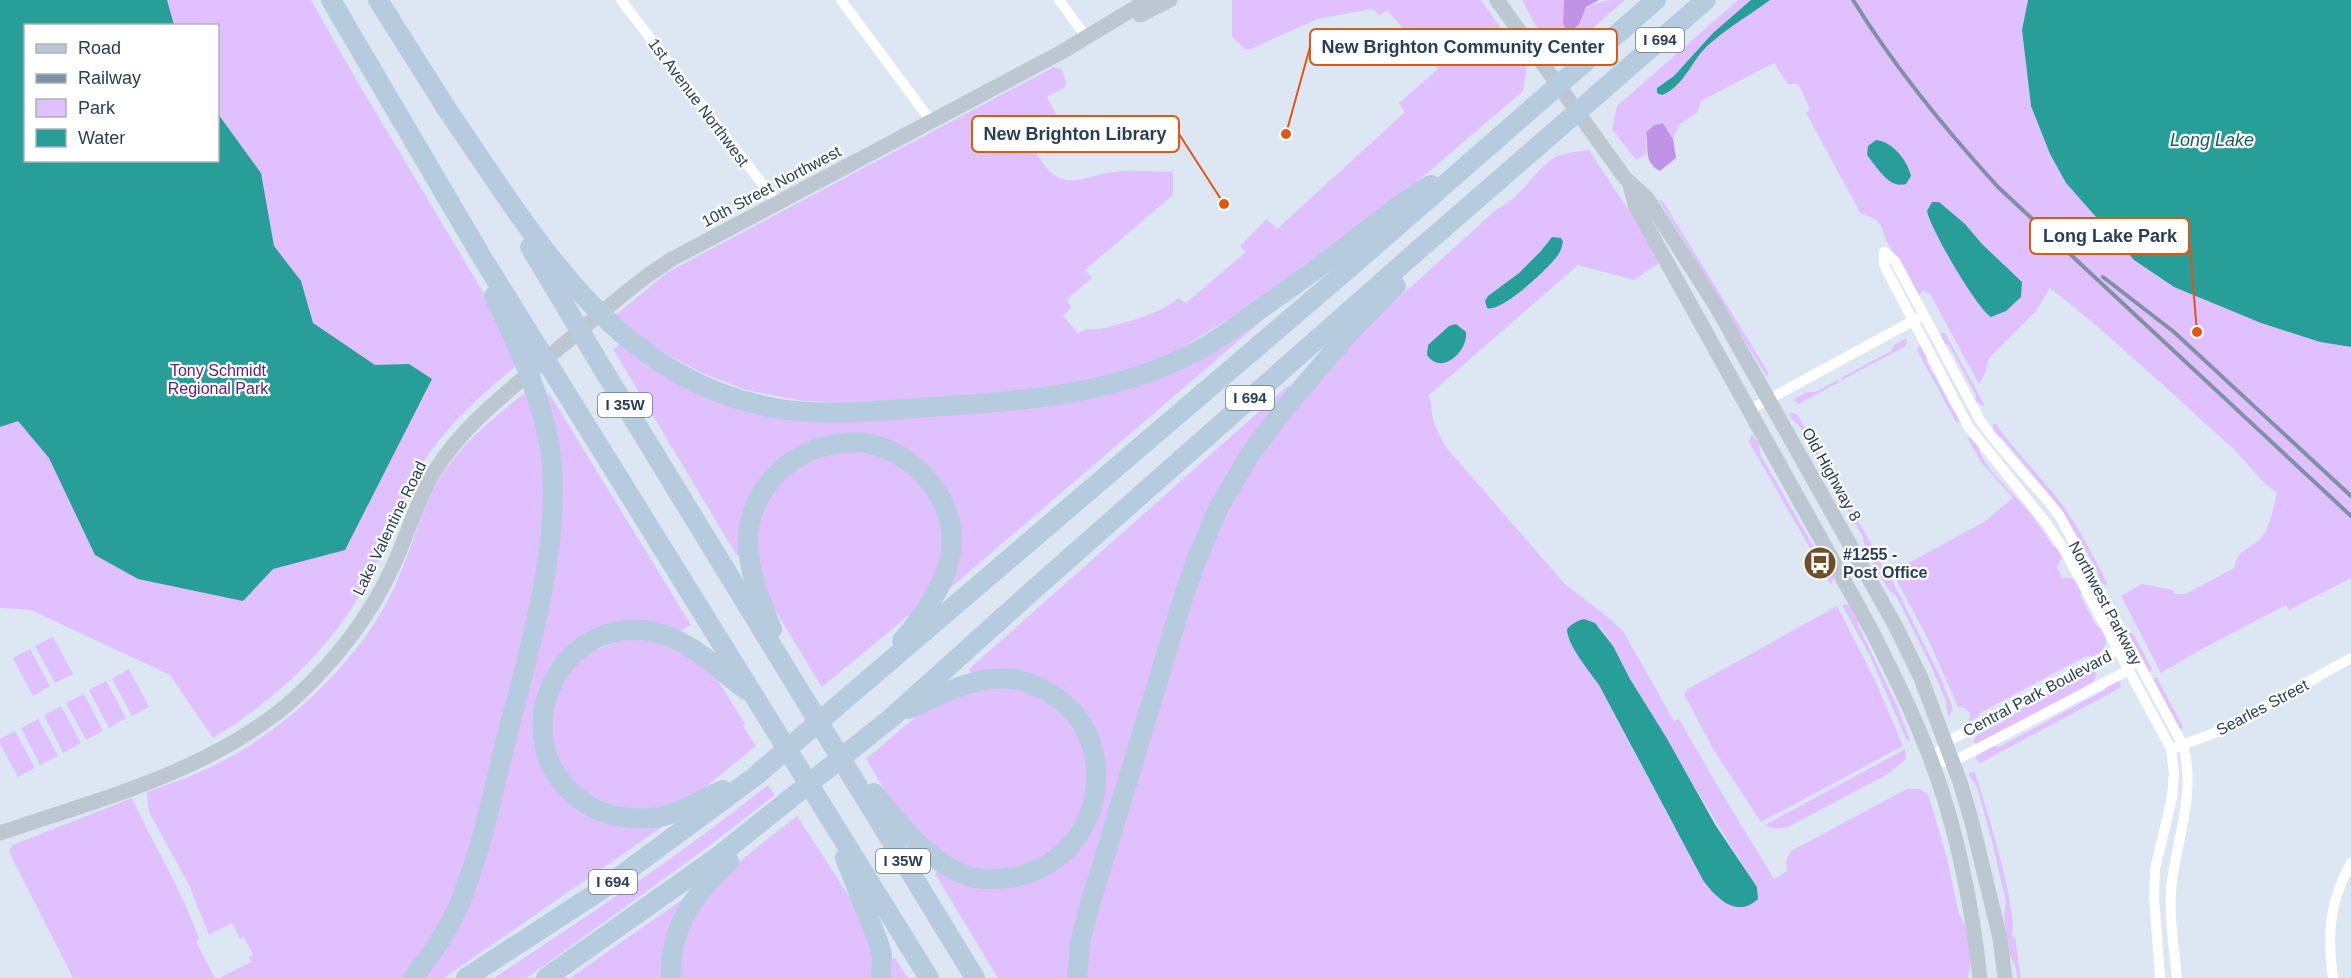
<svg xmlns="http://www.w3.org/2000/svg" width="2351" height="978" viewBox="0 0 2351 978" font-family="Arial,sans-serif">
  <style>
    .green { fill: #e0c0fe; fill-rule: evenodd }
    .forest { fill: #c093e7 }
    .water { fill: #279e97 }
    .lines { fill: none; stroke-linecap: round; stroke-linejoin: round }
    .street { stroke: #fff; stroke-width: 10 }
    .secondary { stroke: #bdc7d1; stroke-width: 15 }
    .highway { stroke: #b7cbde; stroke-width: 20 }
    .rail { stroke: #7f91a3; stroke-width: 4 }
    .labels { text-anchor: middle; stroke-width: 4.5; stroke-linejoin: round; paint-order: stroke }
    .shield { fill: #fff; stroke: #687989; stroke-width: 1.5 }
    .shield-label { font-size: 15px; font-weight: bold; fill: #273f56 }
    .street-label { font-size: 16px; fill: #273f56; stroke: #fff }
    .park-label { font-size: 16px; fill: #5c2183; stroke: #fff }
    .poi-label { font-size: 16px; font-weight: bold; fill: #273f56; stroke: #fff; text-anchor: start }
    .water-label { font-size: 18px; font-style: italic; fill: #1e5c58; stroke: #fff }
    .leader { fill: none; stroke: #de5810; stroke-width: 2 }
    .callout-dot { fill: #de5810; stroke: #fff; stroke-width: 2 }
    .callout { fill: #fff; stroke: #de5810; stroke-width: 2 }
    .callout-label { font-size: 18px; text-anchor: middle; font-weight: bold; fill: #273f56 }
  </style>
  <rect width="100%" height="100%" fill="#dce7f3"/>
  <g class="green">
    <path d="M0 0H311L357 81 504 327 521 362C479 396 445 427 416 473 409 483 406 496 401 507 393 526 385 546 376 565 341 639 282 696 213 738L170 675 31 610 0 608ZM26 26H218V160H26Z"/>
    <path d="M1232 0H1481L1527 65 1523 91 1410 188 1256 302 1183 347 1141 369 1046 392 842 403 803 401 746 390 702 373 657 349 614 316 668 272 1054 67 1062 70 1066 83 1065 87 1047 97 1065 131 1036 152C1062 198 1079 175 1121 171 1138 169 1156 173 1173 171V195L1085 270 1092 278 1067 299 1071 308 1063 316 1078 333C1090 326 1093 331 1105 328 1130 321 1160 314 1179 298L1186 303 1246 252 1240 246 1267 219 1277 229 1405 112 1399 103 1438 69 1387 10 1379 16 1373 9 1317 19 1251 49H1245L1232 37Z"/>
    <path d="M1522 0H1564L1563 24 1567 31H1572C1579 27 1578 22 1582 15 1590 0 1608 0 1625 0L1580 39 1551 45 1535 24Z"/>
    <path d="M1738 0H2028L2022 30 2031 106 2050 154 2066 183 2134 260 2174 287 2261 323 2320 342 2351 347V578L2289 610 2286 605 2200 650 2161 673 2121 596 2142 584 2173 590 2175 594H2186L2234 568C2239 546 2248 552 2261 538 2271 526 2273 507 2277 493 2258 480 2246 460 2229 445 2170 392 2112 336 2050 288L2036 311 1989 358 1985 373 1979 384 1930 294 1923 290 1919 295 1884 237C1884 224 1872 215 1861 214L1806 113 1810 109 1798 84H1788L1774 63 1701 101 1698 112 1679 125 1673 139 1664 123 1646 132V154L1636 160 1612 129 1617 106Z"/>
    <path d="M1589 150 1635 220 1659 263 1634 280 1578 265 1429 395C1432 403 1431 411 1433 419 1435 428 1441 437 1445 446L1563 582C1582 599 1605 612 1623 631L1674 721 1679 719 1718 787 1774 879 1787 871 1786 861 1791 851 1907 789H1920L1928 794 1947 858 1959 914 1966 926 1971 961 1968 978H1083L1090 929 1198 569 1225 506 1308 388 1381 314 1498 208C1519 200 1536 168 1557 156 1564 153 1581 151 1589 150ZM1547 242 1558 255 1510 299 1488 296C1509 280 1533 265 1547 242ZM1449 326 1462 350 1446 362 1428 345ZM1600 627C1612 644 1621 664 1632 682 1674 751 1713 820 1757 887L1758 894 1755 902 1675 829 1599 685 1579 656 1567 634Z"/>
    <path d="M1658 199 1664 203 1768 372 1767 377Z"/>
    <path d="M1265 318 947 591 956 525 886 442 780 463 743 552 737 556 613 349 624 341 756 407 1062 400Z"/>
    <path d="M1940 333H1945L1984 404 1983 406 1975 400 1976 395 1949 345 1945 344Z"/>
    <path d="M1905 339 1907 340 1906 346 1842 380 1841 378 1891 351 1894 345Z"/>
    <path d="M1920 344 1928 356 1926 361 1953 410 1957 411 1960 419 1958 423 1956 422 1917 350Z"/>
    <path d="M1838 380 1839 382 1799 404 1793 400 1807 392H1815Z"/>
    <path d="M1289 385 1292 388 1225 486 1072 978H998L935 874 944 867 1024 881 1101 798 1067 698 972 675 969 669Z"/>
    <path d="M530 388 543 436 548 543 468 872 409 978H219L251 962 249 957 253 955 244 937 240 938 232 923 209 935 189 885 150 814 148 806 147 792C166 785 185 779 202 771 274 740 350 671 387 602 406 567 415 528 432 493 454 448 493 419 530 388Z"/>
    <path d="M549 393 691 625 679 632H600L542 700 559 787 659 823 662 827 444 978H423L447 943 551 583 543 396Z"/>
    <path d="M1789 413 1797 414 1881 561 1882 568H1885L1899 594 1939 674 1953 709 1948 717 1946 701 1931 666 1897 597 1888 589 1865 549 1863 537 1800 427 1790 417Z"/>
    <path d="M1993 424H1996C2015 451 2038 474 2058 499 2078 525 2092 554 2107 583V586L2101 583 2097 577 2098 572 2064 513 2003 439C1997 434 1991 433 1993 424Z"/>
    <path d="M1752 434 1759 444 1760 454 1819 556 1828 564 1834 578 1831 585 1749 442Z"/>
    <path d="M1967 437 1971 438 1979 447C1979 464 2017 496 2028 511 2037 522 2045 534 2053 546 2059 548 2061 552 2062 558L2057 567 2062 578C2074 576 2077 582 2082 591L2080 595 2096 625C2113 634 2106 660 2086 656L1980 713 1978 717 1969 722 1970 713 1964 708 1958 707 1928 639 1892 572 1984 522 2013 498 1981 462Z"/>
    <path d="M833 451H864L892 459 930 493 945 534 938 576 914 611 822 687 767 597 761 578 756 536 761 513 777 484 799 464Z"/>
    <path d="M1846 604C1856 608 1856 618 1859 627L1898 708 1910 740 1907 741 1870 656 1842 605Z"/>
    <path d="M1837 606 1875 680 1903 746 1761 822 1713 749 1684 694 1688 689Z"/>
    <path d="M2128 633H2133L2152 669 2149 673Z"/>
    <path d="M53 637 73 674 55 683 35 646Z"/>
    <path d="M626 638 675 645 715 676 745 724 743 726 756 746 698 793 650 812 607 807 582 792 563 769 555 752 550 721 562 682 576 664 589 653Z"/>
    <path d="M30 649 50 686 33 696 13 658Z"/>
    <path d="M129 669 149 707 132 716 112 679Z"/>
    <path d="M2091 669 2097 674 2093 682 1978 744 1973 742 1976 736 2011 717 2032 701Z"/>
    <path d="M2152 678H2157L2183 727 2180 731Z"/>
    <path d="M2117 680 2121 683 2120 688 1980 763 1976 759V756L1994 746 1999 747 2105 690 2106 686Z"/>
    <path d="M106 681 126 718 109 728 89 690Z"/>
    <path d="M1019 687 1054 702 1086 748 1088 801 1057 849 1025 867 997 872 965 868 935 851 887 794 866 759 919 714 972 689Z"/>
    <path d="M84 694 103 731 86 740 66 703Z"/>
    <path d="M61 706 81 743 63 753 44 715Z"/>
    <path d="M38 719 58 756 40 765 21 728Z"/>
    <path d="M15 731 35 768 18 777 0 744V739Z"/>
    <path d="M1905 749 1906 759 1888 774 1788 827 1776 829 1765 825Z"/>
    <path d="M1970 772 1975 773C1985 803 2019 912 2012 936L2015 937 2021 978H2017L2016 968 2010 955 2004 918 2006 902 1993 845 1977 787 1969 775Z"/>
    <path d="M768 785 775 795 708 847 527 978H494C587 916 681 855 768 785Z"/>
    <path d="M132 798C154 846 182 890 199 939L196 942 215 978H73L10 854 9 850 13 845Z"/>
    <path d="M797 816 865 921 873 940 876 978H679L687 923 727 871Z"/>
    <path d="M686 897 666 978H570Z"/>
    <path d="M895 958 908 978H888V962Z"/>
  </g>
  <g class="forest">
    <path d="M1564 0H1599L1586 7 1579 24 1572 31H1567L1563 24Z"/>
    <path d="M1663 123 1673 139 1676 158 1660 171C1643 162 1649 148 1646 132L1655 125Z"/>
  </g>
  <g class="water">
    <path d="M0 0H167L174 25 26 26V160H218V114L261 173 274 246 301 281 313 323 375 365 409 364 432 379 345 550 273 569 243 601 138 579 95 555 49 458 18 421 0 427Z"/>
    <path d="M1751 0H1770C1749 16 1710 38 1697 58 1688 71 1678 89 1662 95L1657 93V88L1674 76 1713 33Z"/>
    <path d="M2028 0H2351V347L2320 342 2261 323 2174 287 2134 260 2066 183 2050 154 2031 106 2022 30Z"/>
    <path d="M1876 140C1892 141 1908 161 1911 176L1906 184C1890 189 1879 170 1870 159L1867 155 1868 146Z"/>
    <path d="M1932 202H1939L1965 224 1982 244 2022 282 2021 297 2006 311 1991 317C1977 309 1930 228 1927 211Z"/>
    <path d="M1552 237 1561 238 1563 242C1562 246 1561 251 1558 255 1549 268 1501 313 1487 308L1485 301 1488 296 1519 273 1540 252Z"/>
    <path d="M1456 324 1466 332C1468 352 1441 376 1427 355L1428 345 1449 326Z"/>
    <path d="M1584 619 1595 623 1613 646 1630 679 1666 737 1716 826 1757 887 1758 899C1737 919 1716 898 1703 880L1599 685C1590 672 1567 645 1567 629 1572 624 1576 621 1584 619Z"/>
  </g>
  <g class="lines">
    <g class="street">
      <path d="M621 0 777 203"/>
      <path d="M841 0 931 121"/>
      <path d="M1059 0 1087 38"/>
      <path d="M1884 252 1895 261 1980 420C2003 454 2034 482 2059 515L2183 745C2196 791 2178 836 2172 881 2168 909 2174 949 2177 978"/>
      <path d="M1884 252V265L1968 426 2047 524 2066 553 2171 749 2174 773 2172 798 2155 869 2154 897 2160 978"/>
      <path d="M1749 410 1920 317"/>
      <path d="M2118 649 2134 655 2129 670 1952 762H1932L1945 743Z"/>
      <path d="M2177 747 2222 730 2351 658"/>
      <path d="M2333 978C2327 935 2329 902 2351 863"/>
    </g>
    <g class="secondary">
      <path d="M1497 0 1625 178 1647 198 1716 306 1895 625 1921 678 1960 782 1971 819 2000 938 2005 978"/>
      <path d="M1140 15 1170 0"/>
      <path d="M1630 185 1635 205 1872 631C1893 673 1914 715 1931 760 1957 829 1972 905 1980 978"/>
      <path d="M0 833C102 798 213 771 295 698 336 660 371 615 394 564 408 533 417 501 434 472 464 424 510 390 552 354 585 327 617 298 651 273L672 259 1060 53 1148 0"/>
    </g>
    <g class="highway">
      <path d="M331 0 483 259 929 978"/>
      <path d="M378 0 450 114"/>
      <path d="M444 105C531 230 610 379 775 408 831 418 891 409 947 406 1036 400 1119 393 1199 350 1222 338 1242 322 1263 307 1286 291 1309 275 1331 258 1364 233 1395 206 1431 185"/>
      <path d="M530 247 601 366 975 978"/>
      <path d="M772 629C760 600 747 569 748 537 751 486 795 447 843 443 851 443 858 441 866 443 891 448 911 460 927 479 976 536 944 591 902 641"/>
      <path d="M723 790C701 799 684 812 660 817 633 821 604 817 582 801 500 743 556 612 654 632 689 639 718 669 746 690"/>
      <path d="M874 793C901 825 927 862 968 876 983 881 1003 879 1018 876 1108 856 1126 729 1042 689 1033 685 1023 680 1013 679 975 675 942 694 909 709"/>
      <path d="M845 858 879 944 882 956 881 978"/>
      <path d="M413 978C431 956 447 931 459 905 480 855 491 801 504 748 526 660 559 558 552 467 547 406 520 350 494 296"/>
      <path d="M466 978 604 888 753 778 1347 270 1656 0"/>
      <path d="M546 978 716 858 891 718 1031 592 1408 259 1706 0"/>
      <path d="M671 978C670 926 693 896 729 861"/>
      <path d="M1077 978 1080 944 1086 918 1184 595 1198 556 1219 507 1251 453 1285 408 1349 333 1396 286"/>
    </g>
    <g class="rail">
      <path d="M1853 0C1895 68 1944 128 1998 187L2351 516"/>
      <path d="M2103 277 2174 332 2351 496"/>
    </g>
  </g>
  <defs>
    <g id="bus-disc" transform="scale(1.725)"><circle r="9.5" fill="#714e27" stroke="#fff"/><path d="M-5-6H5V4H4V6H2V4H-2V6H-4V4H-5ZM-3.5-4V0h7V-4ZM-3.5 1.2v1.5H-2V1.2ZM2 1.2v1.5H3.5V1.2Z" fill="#fff"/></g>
  </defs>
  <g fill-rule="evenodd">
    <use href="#bus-disc" x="1820" y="563"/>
  </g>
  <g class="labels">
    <g class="shield">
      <rect x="1636" y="28" width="48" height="24" rx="4.5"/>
      <rect x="1226" y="386" width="48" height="24" rx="4.5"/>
      <rect x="598" y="393" width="54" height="24" rx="4.5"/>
      <rect x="876" y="849" width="54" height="24" rx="4.5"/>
      <rect x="589" y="870" width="48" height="24" rx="4.5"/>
    </g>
    <g class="shield-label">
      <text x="1660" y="45">I 694</text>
      <text x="1250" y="403">I 694</text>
      <text x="625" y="410">I 35W</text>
      <text x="903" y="866">I 35W</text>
      <text x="613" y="887">I 694</text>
    </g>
    <g class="street-label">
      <text transform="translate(699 102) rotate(53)" y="6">1st Avenue Northwest</text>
      <text transform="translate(771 186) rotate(-28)" y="6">10th Street Northwest</text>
      <text transform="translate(1832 474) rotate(61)" y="6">Old Highway 8</text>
      <text transform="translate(389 528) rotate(-64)" y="6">Lake Valentine Road</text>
      <text transform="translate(2106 603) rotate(62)" y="6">Northwest Parkway</text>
      <text transform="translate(2037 693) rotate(-28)" y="6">Central Park Boulevard</text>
      <text transform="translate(2262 707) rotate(-28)" y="6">Searles Street</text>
    </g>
    <g class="park-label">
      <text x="218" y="376">Tony Schmidt<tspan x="218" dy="18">Regional Park</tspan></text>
    </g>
    <g class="poi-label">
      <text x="1843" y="560">#1255 -<tspan x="1843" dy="18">Post Office</tspan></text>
    </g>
    <g class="water-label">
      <text x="2212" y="146">Long Lake</text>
    </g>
  </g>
  <path class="leader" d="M1286 134L1310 47M1224 204L1179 134M2197 332L2189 236"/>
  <g class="callout-dot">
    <circle cx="1286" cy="134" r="6"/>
    <circle cx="1224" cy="204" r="6"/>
    <circle cx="2197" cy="332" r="6"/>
  </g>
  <g class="callout">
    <rect x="1310" y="29" width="307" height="36" rx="6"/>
    <rect x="972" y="116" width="207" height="36" rx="6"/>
    <rect x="2030" y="218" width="159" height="36" rx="6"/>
  </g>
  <g class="callout-label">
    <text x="1463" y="53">New Brighton Community Center</text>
    <text x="1075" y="140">New Brighton Library</text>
    <text x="2110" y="242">Long Lake Park</text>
  </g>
  <rect x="24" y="24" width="195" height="138" fill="#ffffff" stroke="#a9b2bb" stroke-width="1.5"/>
  <rect x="36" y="44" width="30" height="9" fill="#bdc7d1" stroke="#a9b2bb" stroke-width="1.5"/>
  <text x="78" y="54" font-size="18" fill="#273f56">Road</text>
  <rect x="36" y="74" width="30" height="9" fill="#7f91a3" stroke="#a9b2bb" stroke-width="1.5"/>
  <text x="78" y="84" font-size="18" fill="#273f56">Railway</text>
  <rect x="36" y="99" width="30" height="18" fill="#e0c0fe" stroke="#a9b2bb" stroke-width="1.5"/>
  <text x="78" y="114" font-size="18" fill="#273f56">Park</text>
  <rect x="36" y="129" width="30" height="18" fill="#279e97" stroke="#a9b2bb" stroke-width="1.5"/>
  <text x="78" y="144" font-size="18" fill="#273f56">Water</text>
</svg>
